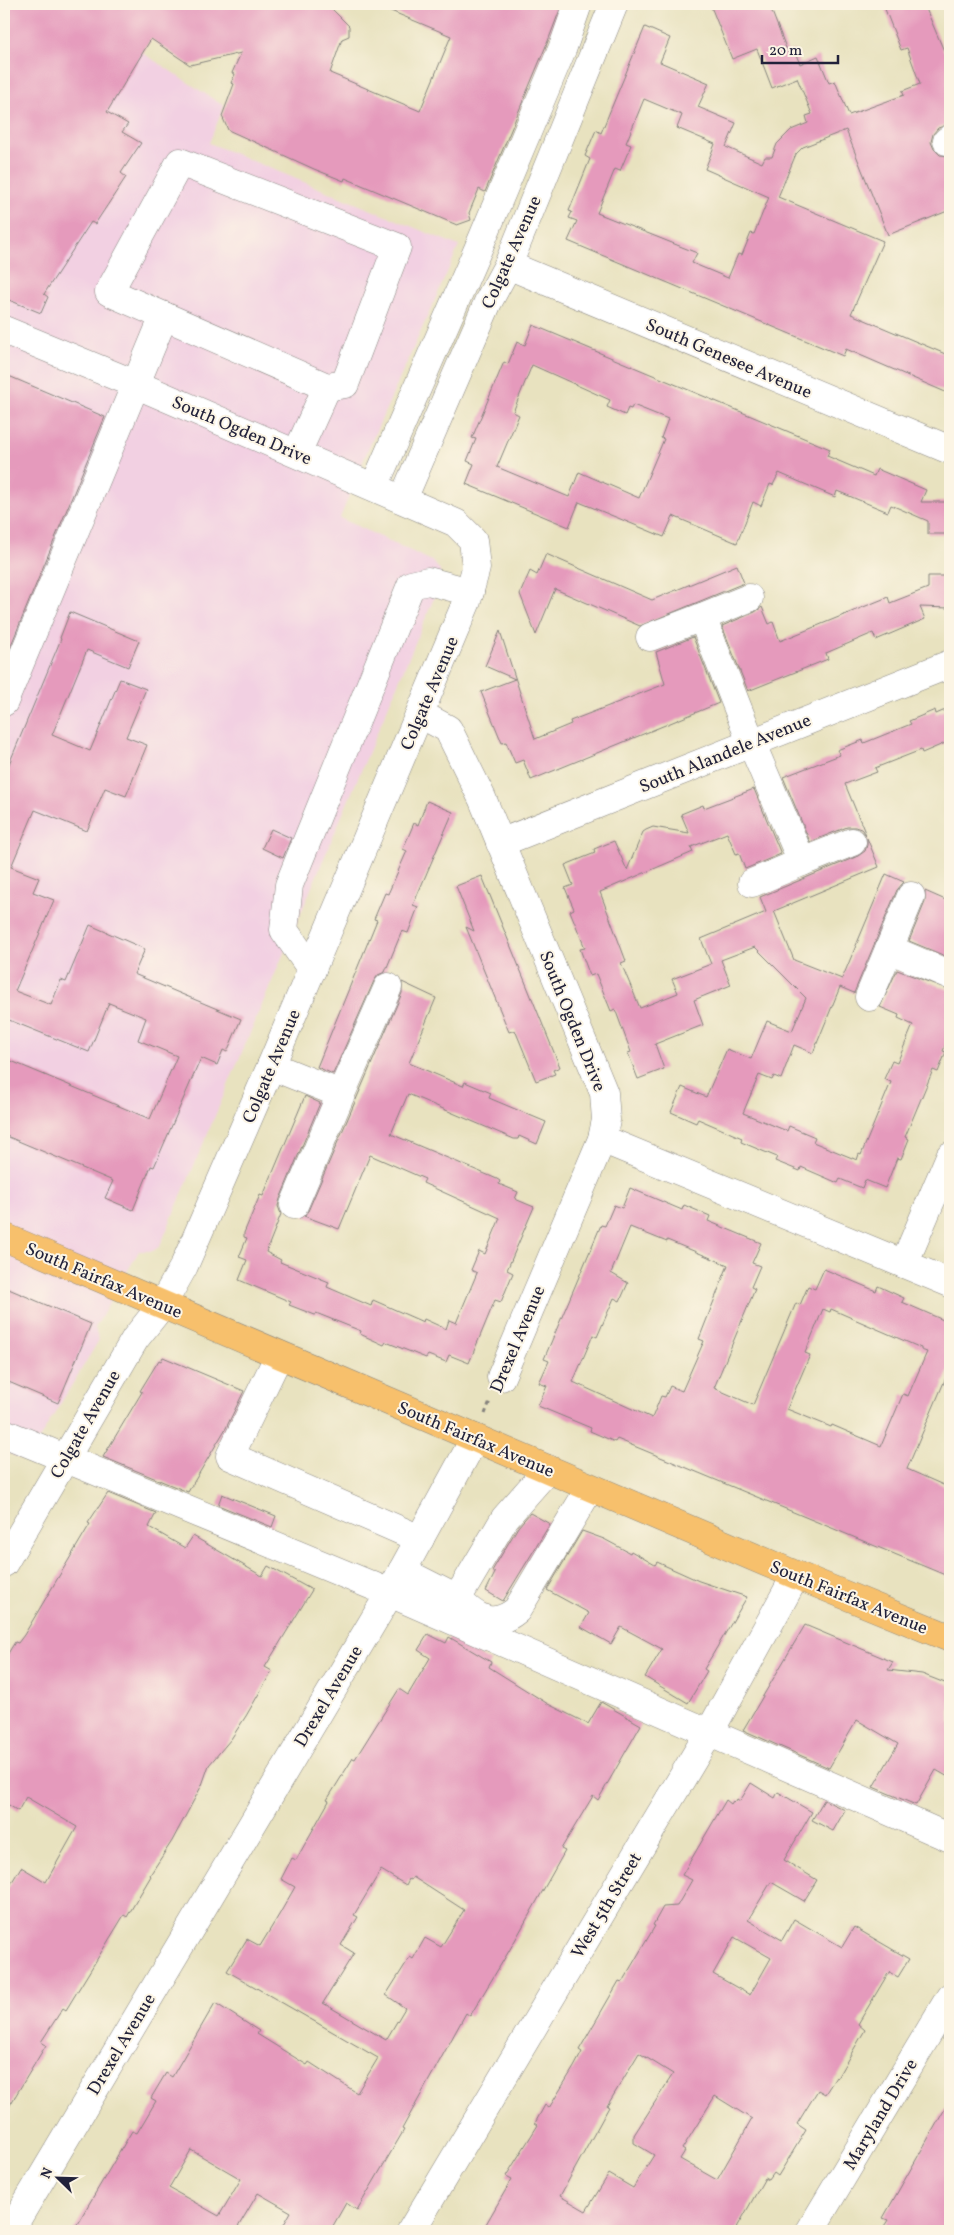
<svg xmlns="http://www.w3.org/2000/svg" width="954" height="2235" viewBox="0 0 954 2235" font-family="Vollkorn,serif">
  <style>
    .built { fill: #f2d0e2 }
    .building { fill: #e59abc; fill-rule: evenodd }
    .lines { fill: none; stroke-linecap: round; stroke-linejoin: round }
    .minor-casing { stroke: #85827d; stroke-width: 29 }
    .major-casing { stroke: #85827d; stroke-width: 29 }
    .path { stroke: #85827d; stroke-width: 3; stroke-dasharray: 4 4; stroke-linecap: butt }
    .minor { stroke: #fff; stroke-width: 28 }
    .major { stroke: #f7c06c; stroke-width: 28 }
    .labels { text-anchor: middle; stroke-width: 4; stroke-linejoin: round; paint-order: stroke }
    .street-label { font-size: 18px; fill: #22223b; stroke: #fcf5e5 }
  </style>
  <rect width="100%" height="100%" fill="#fcf5e5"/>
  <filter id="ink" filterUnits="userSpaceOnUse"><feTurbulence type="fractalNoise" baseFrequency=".02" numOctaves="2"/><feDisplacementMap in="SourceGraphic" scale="10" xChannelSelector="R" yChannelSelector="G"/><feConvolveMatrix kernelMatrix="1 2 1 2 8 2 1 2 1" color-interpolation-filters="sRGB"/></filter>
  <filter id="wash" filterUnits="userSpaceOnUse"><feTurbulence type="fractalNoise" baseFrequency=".0096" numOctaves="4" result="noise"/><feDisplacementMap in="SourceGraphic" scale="20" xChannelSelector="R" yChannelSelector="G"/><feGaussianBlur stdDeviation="1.12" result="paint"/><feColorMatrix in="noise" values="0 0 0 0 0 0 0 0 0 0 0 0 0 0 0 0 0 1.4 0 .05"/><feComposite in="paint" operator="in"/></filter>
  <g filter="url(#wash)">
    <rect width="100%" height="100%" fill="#e8e2bf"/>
    <path class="built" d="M4 4H68L224 106 209 143 459 246 369 447 340 518 432 561 440 570V584L160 1246 153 1251H139L95 1328 99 1340 26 1461 4 1451Z"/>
    <g id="blocks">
      <g class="building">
        <path d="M4 4H327L349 26V36L342 39 330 73 420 111 451 36 374 4H562L548 41 485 192 479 189 469 213 471 220 457 225 345 178 344 181 314 169 228 130 222 116 234 84 231 83 235 74 232 73 241 53 190 65 151 39 107 112 128 124 122 132 141 143 121 173 126 177 95 224 91 222 44 294 48 297 41 313 4 298Z"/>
        <path d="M710 4H769L788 53 794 50 800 64 818 56 829 83 835 81 849 115 904 95 902 91 920 84 907 48 901 50 883 4H924L950 65V124L938 128 933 134 931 142 934 149 940 155 950 156V210L888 235 846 130 803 147 796 154 778 197 883 241 851 314 950 356V394L846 349 843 356 568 241 577 221 569 218 572 212 569 211 590 159 585 156 596 130 601 133 645 27 670 38 660 62 709 83 698 107 736 123 726 147 762 163 765 157H772L777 144 791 130 808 123 806 116 812 114 797 78 772 88 757 49 732 59ZM644 99 682 115 677 128 715 144 705 169 769 197 754 234 751 233 742 255 738 254 728 278 692 263 697 253 597 213 615 169 620 171 631 145 626 143Z"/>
        <path d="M533 325 830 449 827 456 874 476 877 469 926 490 921 502H950V534H928V521L891 505 888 512 837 491 835 497 779 473 773 485 770 484 761 506 753 502 737 543 673 516 664 537 579 502 569 527 466 484 474 464 467 461 476 439 472 438 504 362 508 364 517 342 525 345ZM532 365 610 400 607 407 625 415 628 408 631 409 633 405 668 419 661 438 664 439 639 498 579 472 569 497 497 467 519 415 513 412Z"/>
        <path d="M4 374 105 417 4 662Z"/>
        <path d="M546 554 652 600 737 565 744 583 640 626 555 589 536 635 520 594 530 571 537 575Z"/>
        <path d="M928 576H950V608L920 607 925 619 876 640 873 633 826 653 828 659 748 691 722 626 755 612 762 607 769 624 773 622 780 641 888 597 890 603 928 588Z"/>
        <path d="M70 612 139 641 128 667 87 650 52 735 90 751 120 679 146 689 126 737 147 745 126 796 105 788 87 831 35 810 11 867 39 878 33 892 54 900 15 991 51 1005 61 980 66 982 90 925 145 949 134 974 241 1019 227 1052 223 1050 217 1065 201 1058 154 1167 151 1166 133 1210 105 1198 113 1181 4 1135V1058L150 1119 177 1056 138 1040 146 1018 109 1003 89 1052 4 1018V776L61 639 60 638Z"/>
        <path d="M500 631 535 739 571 724 570 721 665 684 656 652 693 637 719 703 531 780 523 760 515 763 506 742 502 743 481 692 515 679 485 666Z"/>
        <path d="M950 708V741L922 753 921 750 875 768 877 772 845 784 866 835 861 829 855 827H847L810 842 783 777 840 755 837 750 863 740 864 743 911 724 909 721 935 710 936 714Z"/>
        <path d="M754 789 781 854 745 869 739 853 736 854 727 833 691 847 693 852 600 892 626 961 621 963 640 1008 678 993 672 979 711 964 701 939 766 912 760 897 858 856 865 851 867 845V838L879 867 774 911 794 960 842 979 886 874 904 882 897 890 854 993 840 987 813 1053 794 1045 781 1079 774 1076 772 1080 759 1075 743 1113 787 1131 789 1126 815 1137 813 1142 857 1160 859 1154 861 1155 891 1082 884 1079 892 1061 897 1063 913 1025 898 1018 899 1015 880 1007 897 970 950 990V1034L943 1051 946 1052 938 1072 933 1070 905 1137 909 1139 901 1159 897 1158 885 1188 865 1180 862 1188 840 1179 838 1183 801 1167 800 1171 775 1161 777 1157 741 1142 742 1138 698 1119 696 1123 671 1112 682 1087 706 1097 727 1049 751 1059 767 1021 792 1031 806 998 755 947 721 960 731 985 694 1000 703 1025 655 1044 664 1069 638 1079 628 1053 631 1052 615 1009 611 1011 596 974 590 976 580 949 585 948 570 911 574 909 565 888 573 885 565 865 595 853 594 849 614 841 627 870 643 832 646 830 653 827 689 833 681 814 703 805 704 808Z"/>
        <path d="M427 801 453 812 413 905 418 907 408 933 402 931 385 972 378 975 374 981 333 1074 317 1067 377 920 374 919 385 893 388 894 407 851 403 849 414 823 418 825Z"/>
        <path d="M271 829 291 838 283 858 262 848Z"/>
        <path d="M482 876 560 1067 553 1070 555 1074 536 1081 515 1030 509 1032 466 927 474 931 456 886Z"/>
        <path d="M925 891 950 902V958L909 941 925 902Z"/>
        <path d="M402 982 436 998 409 1063 463 1086 465 1082 491 1093 489 1098 546 1122 537 1144 519 1136 518 1139H514L408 1094 391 1134 497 1179 500 1181 499 1184 518 1192 515 1199 534 1207 507 1270 513 1273 501 1302 495 1300 469 1363 449 1355 446 1362 428 1355 426 1358 386 1342 384 1345 360 1334 361 1331 316 1313 315 1315 289 1305 291 1302 239 1280 247 1260 239 1257 247 1238 244 1237V1233L260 1195 263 1196 305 1096 320 1103 280 1199 278 1206 281 1214 266 1252 281 1260 280 1262 329 1282 327 1287 371 1306 373 1300 423 1322 424 1319 446 1329 449 1320 456 1323 477 1273 471 1270 479 1251 485 1254 500 1218 423 1183 425 1179 370 1155 339 1229 304 1216 308 1211 402 993Z"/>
        <path d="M630 1188 682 1210 684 1205 710 1216 708 1221 761 1243 752 1263 760 1266 751 1287 755 1289 714 1388 753 1405 796 1303 800 1305 808 1286 815 1289 824 1269 876 1291 878 1286 904 1298 902 1302 950 1323V1368L907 1469 950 1488V1577L617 1439 615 1442 590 1431 591 1428 538 1406 547 1386 539 1383 549 1361 544 1359 601 1225 605 1226 614 1205 622 1208ZM630 1227 667 1242V1240L728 1265 699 1339 704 1341 682 1391 670 1386 665 1397 661 1396 652 1418 573 1382 593 1335 597 1337 614 1298 620 1301 628 1283 611 1273ZM823 1309 830 1312 831 1309 921 1348V1350L927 1352 908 1396 903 1394 881 1446 832 1425 831 1427 787 1409 810 1355 805 1353Z"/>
        <path d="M4 1287 91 1324 58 1403 4 1380Z"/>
        <path d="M163 1357 244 1391 226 1428 188 1492 103 1457 142 1392 140 1391 159 1360 161 1361Z"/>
        <path d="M108 1493 156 1513 149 1527 185 1548 193 1536 262 1576 268 1566 312 1590 265 1667 272 1671 246 1716 231 1739 209 1765 202 1785 172 1841 150 1875 151 1876 138 1898 127 1917 124 1915 66 2010 63 2008 41 2042 46 2045 4 2115V1895L21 1867 46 1882 77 1827 26 1797 18 1811 4 1802V1660L15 1642 18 1643 24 1635 90 1524 88 1523Z"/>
        <path d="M222 1494 276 1516 272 1527 218 1505Z"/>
        <path d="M530 1513 550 1524 503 1601 486 1591 495 1573 492 1571 518 1527Z"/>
        <path d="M582 1531 604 1539 630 1553 631 1551 655 1565 657 1562 699 1581 747 1597 704 1669 707 1671 688 1703 645 1677 662 1649 621 1627 611 1644 581 1627 589 1613 547 1590Z"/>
        <path d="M805 1625 893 1662 888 1670 922 1674 950 1685V1778L936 1770 916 1805 873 1787 898 1744 857 1720 829 1768 743 1730Z"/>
        <path d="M428 1634 446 1643 449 1637 491 1662 489 1667 548 1704 588 1724 601 1702 641 1725 598 1800 593 1796 561 1849 565 1851 509 1951 470 2016 466 2013 402 2129 404 2130 357 2210 346 2203 330 2231H280L291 2212 258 2193 238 2227 245 2231H73L132 2131 137 2133 156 2101 151 2098 166 2073 172 2077 215 2003 259 2031 257 2034 307 2065 309 2062 357 2093 378 2058 227 1971 247 1939 260 1946 279 1915 295 1887 281 1879 292 1858 296 1860 329 1801 327 1800 353 1758 355 1759 399 1689 408 1695 430 1658 418 1650ZM381 1870 406 1885 409 1879 411 1880 413 1877 464 1910 441 1947 425 1938 413 1959 410 1957 386 1995 405 2008 386 2040 323 2003 354 1953 341 1945 358 1917 354 1915ZM191 2150 241 2179 219 2216 169 2188Z"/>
        <path d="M751 1783 775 1798 778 1792 812 1812 784 1860 817 1880 804 1901 771 1882 748 1920 782 1940 794 1919 842 1947 854 1927 909 1959 898 1977 889 1972 858 2024 865 2030 837 2078 836 2077 825 2094 818 2090 797 2124 806 2130 778 2176 774 2173 769 2180 765 2178 735 2231H482L512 2179 506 2176 538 2125 535 2123 545 2105 549 2108 574 2067 582 2052 579 2050 619 1981 622 1982 655 1926 653 1925 663 1907 677 1906 692 1880 682 1875 726 1800 731 1804 733 1801 735 1803 737 1799 740 1801ZM734 1937 771 1958 750 1995 713 1974ZM639 2053 673 2074 634 2135V2143L654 2155 633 2188 609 2174 586 2211 560 2196 609 2107 607 2106ZM715 2096 752 2119 717 2180 680 2159 685 2151 682 2149Z"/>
        <path d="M824 1800 845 1810 833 1831 812 1820Z"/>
        <path d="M950 2100V2231H881L888 2220 883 2218Z"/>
      </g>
    </g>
  </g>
  <g filter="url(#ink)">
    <use href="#blocks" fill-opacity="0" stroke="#85827d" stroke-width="1"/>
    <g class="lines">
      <g class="minor-casing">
        <g id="minor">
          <path d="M947 141 950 139"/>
          <path d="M180 162 397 247 345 384 327 387 109 292Z"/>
          <path d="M508 265 950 450"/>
          <path d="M4 330 135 384 456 523 473 540 476 568 467 601 271 1066 184 1266 162 1305 135 1339 4 1563"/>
          <path d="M297 453 327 387"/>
          <path d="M374 487 478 249 563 47 578 4"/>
          <path d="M403 499 488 302 508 265 614 4"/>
          <path d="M702 617 749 598"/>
          <path d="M650 637 702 617 751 742 802 862 852 842"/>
          <path d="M4 702 164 316"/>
          <path d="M420 714 448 729 482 798 604 1093 606 1120 602 1139 501 1377"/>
          <path d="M500 843 950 664"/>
          <path d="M752 883 802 862"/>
          <path d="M911 896 889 949 950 975"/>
          <path d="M312 970 284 930 289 885 411 585 428 581 470 592"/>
          <path d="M869 997 889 949"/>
          <path d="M271 1066 341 1094 294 1205"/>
          <path d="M341 1094 388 987"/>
          <path d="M602 1139 950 1283"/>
          <path d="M904 1264 950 1156"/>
          <path d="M279 1355 230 1456 420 1539"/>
          <path d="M4 1433 390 1593 950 1838"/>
          <path d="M548 1469 505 1518 457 1599C476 1618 493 1630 517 1610L590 1488"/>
          <path d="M402 1571 457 1599"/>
          <path d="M10 2231 390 1593 475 1438"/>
          <path d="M411 2231 709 1733 796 1575"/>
          <path d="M810 2231 950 1997"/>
        </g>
      </g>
      <g class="major-casing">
        <path id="major" d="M4 1237 796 1575 950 1638"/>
      </g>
      <path class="path" d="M485 1414 490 1401"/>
      <use href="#minor" class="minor"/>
      <use href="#major" class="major"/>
    </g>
  </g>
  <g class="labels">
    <g class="street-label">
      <text transform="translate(511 252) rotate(-66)" y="6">Colgate Avenue</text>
      <text transform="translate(729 358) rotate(23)" y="6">South Genesee Avenue</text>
      <text transform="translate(242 430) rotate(23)" y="6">South Ogden Drive</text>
      <text transform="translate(429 693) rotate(-67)" y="6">Colgate Avenue</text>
      <text transform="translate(725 753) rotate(-22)" y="6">South Alandele Avenue</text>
      <text transform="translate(573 1021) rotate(68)" y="6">South Ogden Drive</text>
      <text transform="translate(271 1066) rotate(-67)" y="6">Colgate Avenue</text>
      <text transform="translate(104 1280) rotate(23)" y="6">South Fairfax Avenue</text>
      <text transform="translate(517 1339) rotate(-67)" y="6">Drexel Avenue</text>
      <text transform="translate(85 1424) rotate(-60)" y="6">Colgate Avenue</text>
      <text transform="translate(476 1439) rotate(23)" y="6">South Fairfax Avenue</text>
      <text transform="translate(849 1597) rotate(22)" y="6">South Fairfax Avenue</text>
      <text transform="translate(328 1696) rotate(-59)" y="6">Drexel Avenue</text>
      <text transform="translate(606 1905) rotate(-59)" y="6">West 5th Street</text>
      <text transform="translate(121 2044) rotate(-59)" y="6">Drexel Avenue</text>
      <text transform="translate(880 2114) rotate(-59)" y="6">Maryland Drive</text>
    </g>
  </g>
  <rect width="954" height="2235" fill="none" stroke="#fcf5e5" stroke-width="20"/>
  <g transform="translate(58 2178) rotate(293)" stroke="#fcf5e5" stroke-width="4" paint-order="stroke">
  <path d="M0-4L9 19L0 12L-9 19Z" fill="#22223b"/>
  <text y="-8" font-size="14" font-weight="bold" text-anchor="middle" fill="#22223b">N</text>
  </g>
  <path d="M762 55v8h76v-8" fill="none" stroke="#22223b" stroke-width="2.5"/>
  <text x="769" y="55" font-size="15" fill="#22223b" stroke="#fcf5e5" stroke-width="4" paint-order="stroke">20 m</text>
</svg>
